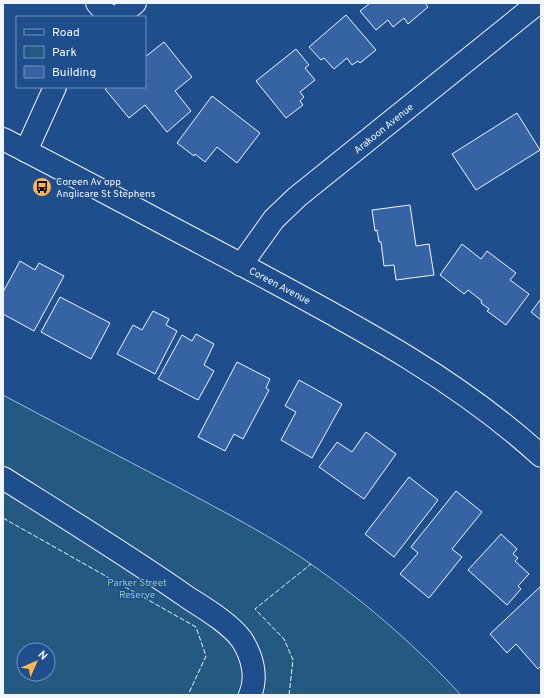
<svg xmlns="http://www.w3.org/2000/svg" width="544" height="698" viewBox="0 0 544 698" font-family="Overpass,sans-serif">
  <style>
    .green { fill: #245a82; stroke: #a8bbd7; fill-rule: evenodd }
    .building { fill: #3563a3; stroke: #f2f6ff }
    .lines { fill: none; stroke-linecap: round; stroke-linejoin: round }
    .minor-casing { stroke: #f2f6ff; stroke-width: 24 }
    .minor { stroke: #1f4e8c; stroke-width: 22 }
    .fence { stroke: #f2f6ff; stroke-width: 1; stroke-dasharray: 5 2; stroke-linecap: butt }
    .labels { text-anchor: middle; stroke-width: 3; stroke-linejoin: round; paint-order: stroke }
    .street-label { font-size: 10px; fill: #f2f6ff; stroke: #1f4e8c }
    .poi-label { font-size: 10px; fill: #f2f6ff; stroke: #1f4e8c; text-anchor: start }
    .park-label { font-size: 10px; fill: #97c8a6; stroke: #1f4e8c }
  </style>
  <rect width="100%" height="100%" fill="#1f4e8c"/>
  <path class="green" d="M3 395C59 425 115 454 172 484 222 511 272 536 318 569 370 606 418 648 461 695H3ZM24 650H48V674H24Z"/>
  <g class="building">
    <path d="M370 3H425L428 7 408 24 404 18 393 27 388 20 376 30 360 11Z"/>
    <path d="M346 15 376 50 360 63 358 61 352 65 347 58 334 69 324 58 321 60 309 47Z"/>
    <path d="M164 42 192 77 175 91 191 111 167 132 145 105 129 118 105 89 108 87H145V57Z"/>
    <path d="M296 49 309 65 305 68 315 80 300 92 304 97 300 101 303 105 286 118 256 81Z"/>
    <path d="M212 96 260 133 237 163 217 147 205 162 195 154 194 156 177 143Z"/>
    <path d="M517 113 540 150 476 190 452 154Z"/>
    <path d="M410 205 416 246 429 244 434 275 396 280 394 265 384 266 381 242H379L377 230 375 231 372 210Z"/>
    <path d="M462 244 481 259 487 251 516 273 510 280 529 294 506 325 487 311 489 309 481 303 482 301 468 290 464 294 440 275Z"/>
    <path d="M20 261 35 270 39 263 64 276 34 331 3 314V292Z"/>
    <path d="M60 297 110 323 91 359 41 332Z"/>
    <path d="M541 299V320L531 312Z"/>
    <path d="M153 311 169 319 166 325 177 331 155 374 117 354 133 325 142 330Z"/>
    <path d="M196 334 214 344 204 365 214 371 198 400 158 379 182 335 192 341Z"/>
    <path d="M237 362 270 379 266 388 269 390 243 439 234 434 225 451 198 437Z"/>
    <path d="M299 380 342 404 312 458 281 440 296 412 285 406Z"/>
    <path d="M366 432 396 454 364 499 319 467 337 442 352 452Z"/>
    <path d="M409 477 438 500 394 557 365 534Z"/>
    <path d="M456 491 482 512 452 549 462 557 429 598 400 574 418 553 411 547Z"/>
    <path d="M501 534 517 549 513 554 518 558 515 561 529 574 518 586 521 589 507 605 468 570Z"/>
    <path d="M541 586V666L538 669 516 644 507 653 490 634Z"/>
  </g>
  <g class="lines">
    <g class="minor-casing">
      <g id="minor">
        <path d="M97 3 109 17"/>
        <path d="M117 17 135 3"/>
        <path d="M3 139C85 181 166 225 248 268 350 323 455 377 541 456"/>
        <path d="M26 151 55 87"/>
        <path d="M241 265 274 219 297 197 538 3"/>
        <path d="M3 478C65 517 127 555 187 597 204 608 231 624 242 640 252 656 258 677 250 695"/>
      </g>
    </g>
    <use href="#minor" class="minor"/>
    <g class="fence">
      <path d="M3 518 196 627 206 656 188 695"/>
      <path d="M289 695 293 660 284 639 255 609 311 564"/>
    </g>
  </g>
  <defs>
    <g id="bus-disc" transform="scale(1)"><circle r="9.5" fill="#ffb74d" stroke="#1f4e8c"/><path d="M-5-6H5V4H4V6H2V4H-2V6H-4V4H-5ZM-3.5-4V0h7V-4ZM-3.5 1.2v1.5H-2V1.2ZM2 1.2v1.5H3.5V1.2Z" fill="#111"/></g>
  </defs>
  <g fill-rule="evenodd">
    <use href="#bus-disc" x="42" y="187"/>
  </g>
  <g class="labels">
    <g class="street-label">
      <text transform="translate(383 128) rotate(-39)" y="4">Arakoon Avenue</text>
      <text transform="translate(280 285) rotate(28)" y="4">Coreen Avenue</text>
    </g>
    <g class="poi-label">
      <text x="56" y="185">Coreen Av opp<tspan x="56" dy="12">Anglicare St Stephens</tspan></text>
    </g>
    <g class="park-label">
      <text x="137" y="586">Parker Street<tspan x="137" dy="12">Reserve</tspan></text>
    </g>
  </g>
  <rect width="544" height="698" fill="none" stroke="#f2f6ff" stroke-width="8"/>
  <rect x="16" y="16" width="130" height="72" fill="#1f4e8c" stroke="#7391ba"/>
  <rect x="24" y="29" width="20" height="6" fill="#1f4e8c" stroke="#7391ba"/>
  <text x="52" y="36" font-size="12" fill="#f2f6ff">Road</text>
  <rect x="24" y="46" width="20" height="12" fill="#245a82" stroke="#7391ba"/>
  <text x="52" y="56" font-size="12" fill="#f2f6ff">Park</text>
  <rect x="24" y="66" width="20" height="12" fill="#3563a3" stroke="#7391ba"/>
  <text x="52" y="76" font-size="12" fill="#f2f6ff">Building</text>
  <g transform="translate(36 662) rotate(45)"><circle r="19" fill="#1f4e8c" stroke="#7391ba"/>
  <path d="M0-3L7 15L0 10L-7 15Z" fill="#ffb74d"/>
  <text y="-6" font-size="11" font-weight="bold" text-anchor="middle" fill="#f2f6ff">N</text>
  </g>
</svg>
